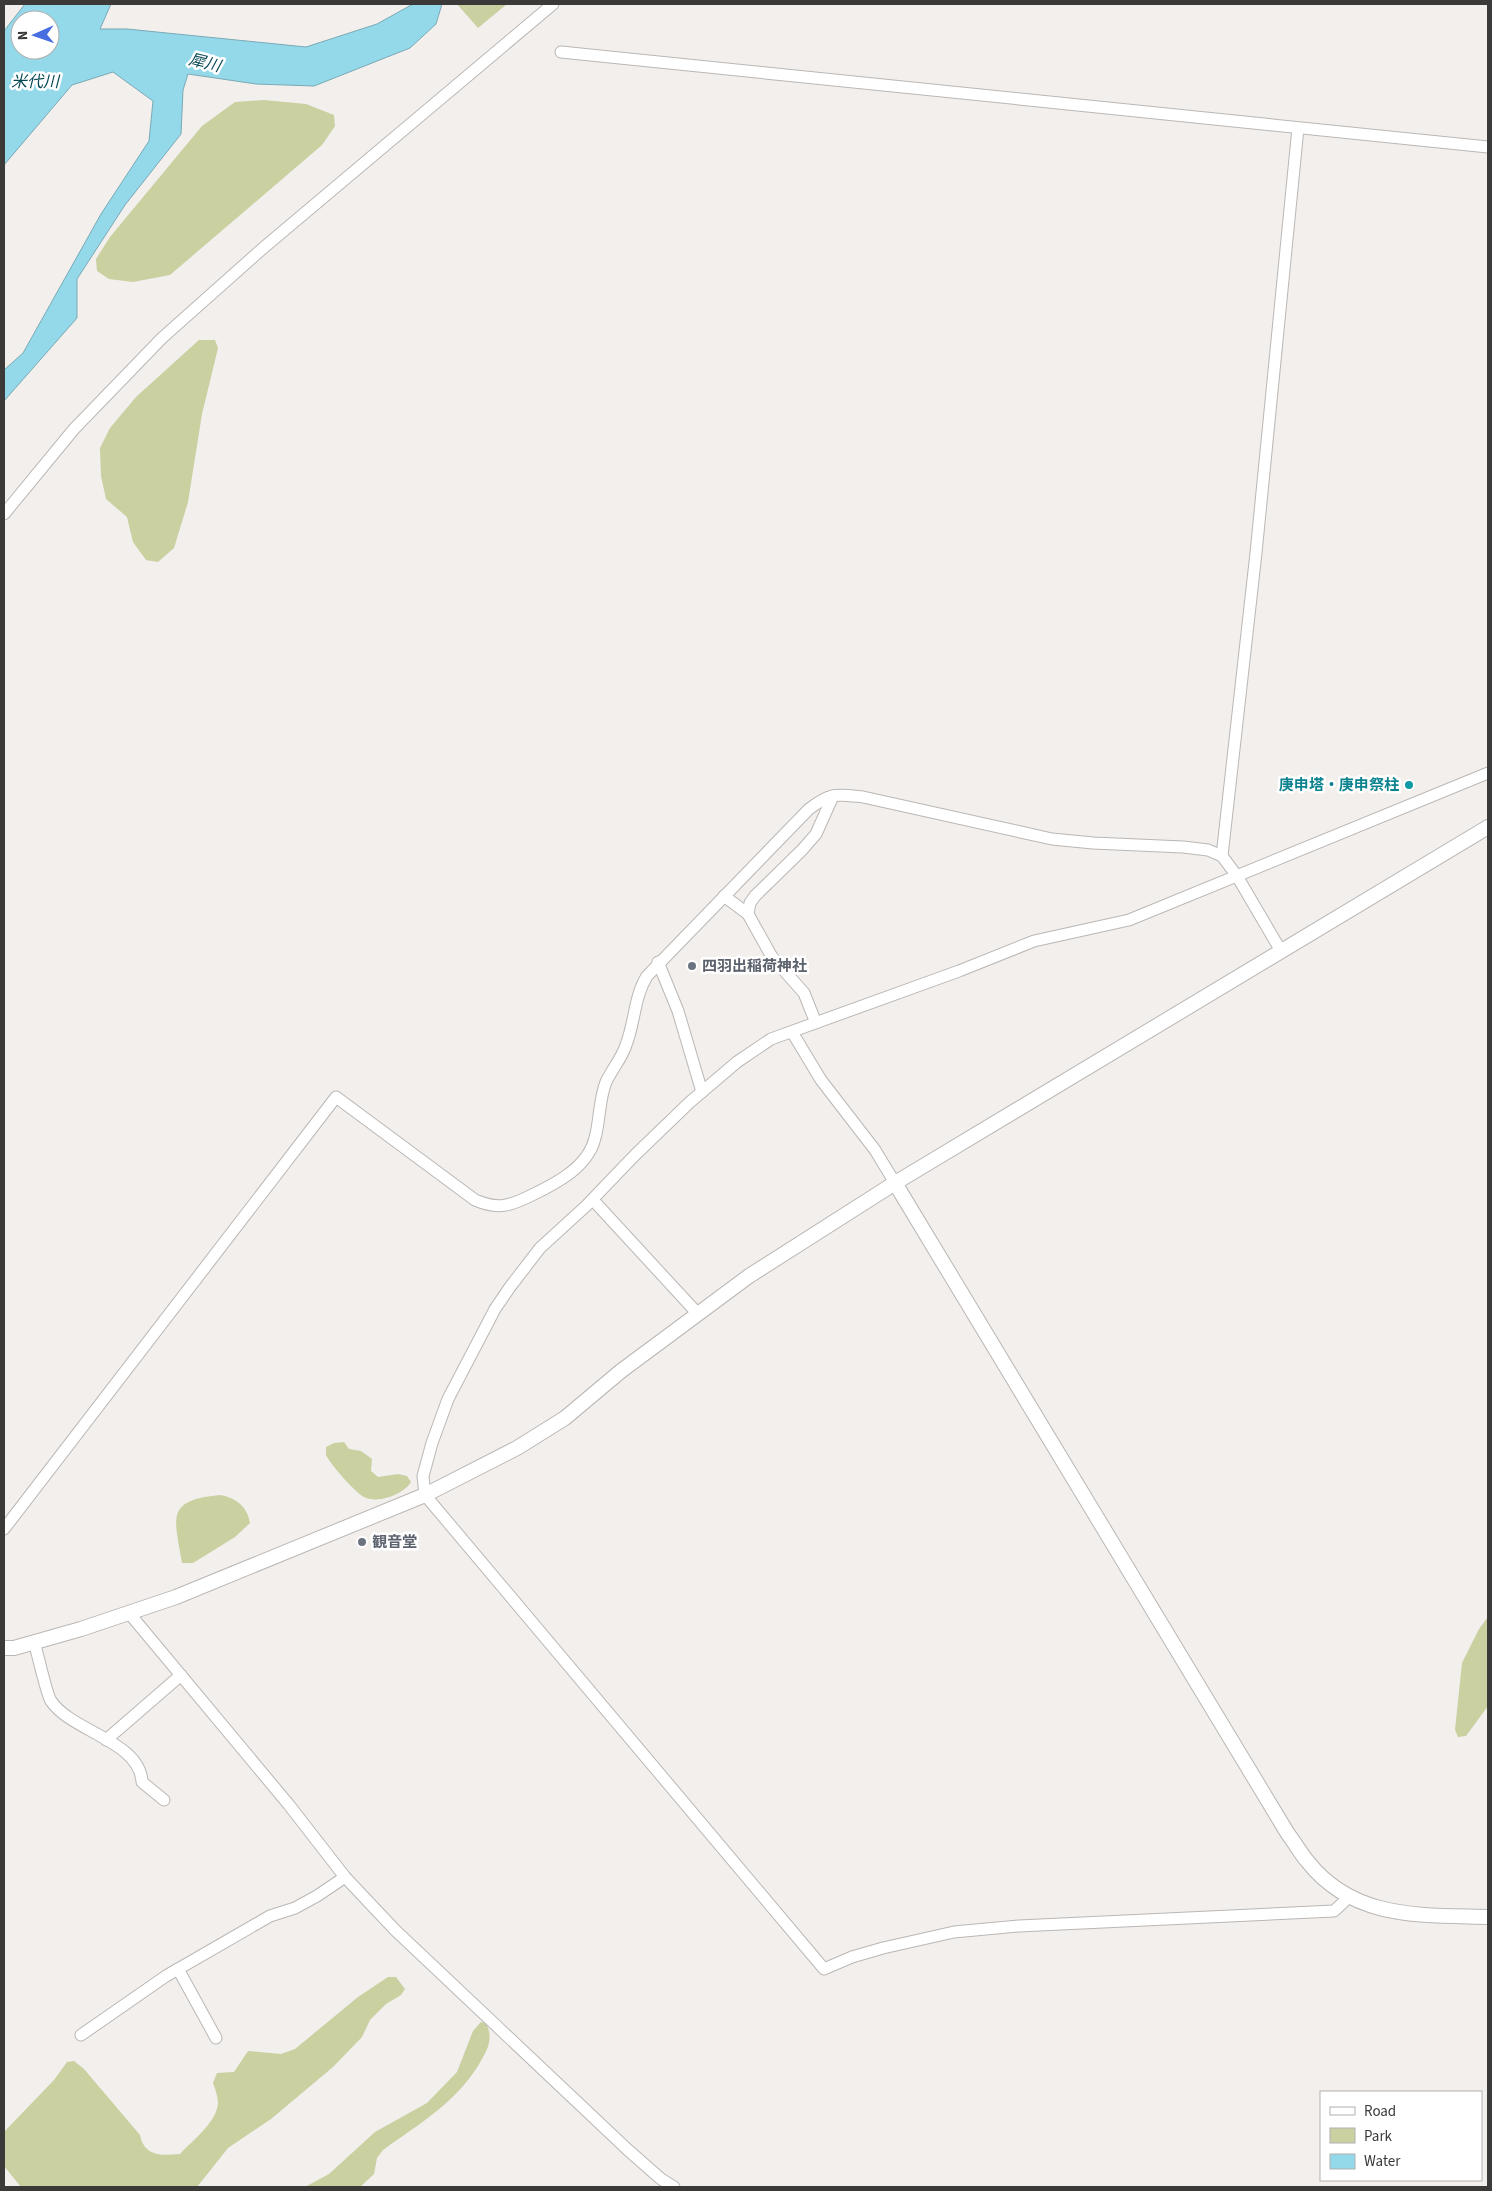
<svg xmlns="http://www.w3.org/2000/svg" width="1492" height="2191" viewBox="0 0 1492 2191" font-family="'Source Sans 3','Noto Sans JP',sans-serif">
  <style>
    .green { fill: #cad0a0 }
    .water { fill: #94d9ea; stroke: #7aa9b5; fill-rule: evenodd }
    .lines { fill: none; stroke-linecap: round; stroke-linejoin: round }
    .minor-casing { stroke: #bab7b5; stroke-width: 13 }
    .tertiary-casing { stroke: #bab7b5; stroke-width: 16 }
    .minor { stroke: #fff; stroke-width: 11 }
    .tertiary { stroke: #fff; stroke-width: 14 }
    .culture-dot { fill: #0f9aa8; stroke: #fff; stroke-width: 2 }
    .worship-dot { fill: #6b7280; stroke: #fff; stroke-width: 2 }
    .labels { text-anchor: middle; stroke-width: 5; stroke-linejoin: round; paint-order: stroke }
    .culture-label { font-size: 15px; font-weight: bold; fill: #0d838f; stroke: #fff; text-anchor: end }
    .worship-label { font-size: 15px; font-weight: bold; fill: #5b616d; stroke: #fff; text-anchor: start }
    .water-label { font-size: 16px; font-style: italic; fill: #084854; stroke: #fff }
  </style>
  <rect width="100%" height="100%" fill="#f2efec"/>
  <g class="green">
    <path d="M457 4H507L478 28Z"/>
    <path d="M264 100 306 104 334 115 335 126 322 145 170 275 133 282 109 279 97 271 96 259 110 237 202 126 235 102Z"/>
    <path d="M199 340H215L218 348 202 414 188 502 174 548 158 562 146 560 133 542 127 517 106 499 101 476 100 448 110 428 136 397Z"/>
    <path d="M344 1442 349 1449 361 1451 372 1459 371 1471 378 1477 398 1474 407 1476 411 1482C404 1494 380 1503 366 1498 357 1495 330 1464 326 1455 326 1454 326 1448 326 1447L334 1443Z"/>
    <path d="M220 1495C236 1498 247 1506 250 1523L235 1537 193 1563H182C175 1519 164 1500 220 1495Z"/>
    <path d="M1488 1617V1706L1466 1736 1458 1737 1455 1730 1462 1663 1479 1629Z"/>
    <path d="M388 1977H396L405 1989 401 1995 386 2004 370 2020 362 2037 333 2067 271 2119 228 2148 197 2187H21L4 2166V2132L54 2080 67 2062 74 2061 84 2069 140 2135C144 2156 161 2156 180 2154 192 2141 217 2122 218 2103 218 2096 215 2089 213 2083L217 2073 234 2072 248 2051 281 2054 295 2049 358 1997Z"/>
    <path d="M481 2022 486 2023C493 2037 489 2047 482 2059 459 2101 420 2123 383 2150L377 2158 374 2174 360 2187H305L329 2174 375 2132 427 2103 457 2072 473 2031Z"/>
  </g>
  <path class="water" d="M25 4H111L100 29H127L306 47 377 24 413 4H442L436 24 410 48 314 86 256 84 188 74 183 90 181 134 125 205 77 279V318L4 401V370L23 353 101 214 149 141 153 101 113 72 72 85 4 165V31ZM20 20H50V50H20Z"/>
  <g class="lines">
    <g class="minor-casing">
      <g id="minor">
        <path d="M561 52 1488 147"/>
        <path d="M4 514 74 429 162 338 262 249 553 4"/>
        <path d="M1222 856 1256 553 1298 128"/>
        <path d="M724 896 748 914 772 957 804 993 816 1023"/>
        <path d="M748 914 750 903 755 896 802 850 816 834 833 796"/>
        <path d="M658 962 678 1011 702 1092"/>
        <path d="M792 1032 821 1080 875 1150 895 1183"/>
        <path d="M593 1200 698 1314"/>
        <path d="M4 1529 336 1097 475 1200C498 1210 510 1206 532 1195 557 1183 588 1167 595 1138 600 1120 599 1099 606 1082 612 1069 622 1058 626 1045 635 1022 634 997 647 976L809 809C831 792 836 794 863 797L1052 839 1093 843 1183 847 1208 850 1222 856 1237 876 1281 951"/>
        <path d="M129 1613 289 1805 345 1877 395 1930 628 2150 661 2179 674 2187"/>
        <path d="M34 1642C38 1654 46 1693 51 1701 72 1732 140 1741 142 1782L164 1800"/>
        <path d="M106 1740 181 1675"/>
        <path d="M1349 1897 1334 1911 1019 1926 954 1932 883 1948 852 1957 824 1969 425 1495 423 1476 432 1443 448 1399 495 1309 510 1287 540 1248 586 1206 635 1155 690 1102 737 1062 771 1039 959 971 1034 941 1129 920 1488 773"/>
        <path d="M178 1969 216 2038"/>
        <path d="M81 2035 166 1976 270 1916 295 1908 317 1896 345 1877"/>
      </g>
    </g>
    <g class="tertiary-casing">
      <g id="tertiary">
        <path d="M895 1183 1288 1834C1295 1843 1301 1854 1308 1862 1354 1920 1422 1915 1488 1917"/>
        <path d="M4 1648H14L81 1629 176 1597 425 1495 517 1448 565 1418 621 1371 749 1276 895 1183 1488 827"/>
      </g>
    </g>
    <use href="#minor" class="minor"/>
    <use href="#tertiary" class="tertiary"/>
  </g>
  <circle class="culture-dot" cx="1409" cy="785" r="5"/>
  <g class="worship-dot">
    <circle cx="692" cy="966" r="5"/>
    <circle cx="362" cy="1542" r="5"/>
  </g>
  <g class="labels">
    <g class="culture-label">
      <text x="1399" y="790">庚申塔・庚申祭柱</text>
    </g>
    <g class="worship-label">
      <text x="702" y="971">四羽出稲荷神社</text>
      <text x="372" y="1547">観音堂</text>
    </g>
    <g class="water-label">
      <text transform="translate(205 62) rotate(14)" y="6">犀川</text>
      <text x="35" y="87">米代川</text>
    </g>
  </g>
  <rect width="1492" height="2191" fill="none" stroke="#3c3a39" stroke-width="10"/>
  <rect x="1320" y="2091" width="162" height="90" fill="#ffffff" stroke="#b1b0b0"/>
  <rect x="1330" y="2107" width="25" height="8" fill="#ffffff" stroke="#b1b0b0"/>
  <text x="1364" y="2116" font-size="15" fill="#3c3a39">Road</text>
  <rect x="1330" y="2128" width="25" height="15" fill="#cad0a0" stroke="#b1b0b0"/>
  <text x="1364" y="2141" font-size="15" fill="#3c3a39">Park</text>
  <rect x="1330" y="2154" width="25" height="15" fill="#94d9ea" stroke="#b1b0b0"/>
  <text x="1364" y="2166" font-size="15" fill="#3c3a39">Water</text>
  <g transform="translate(35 35) rotate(268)"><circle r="24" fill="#ffffff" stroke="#b1b0b0"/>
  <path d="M0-4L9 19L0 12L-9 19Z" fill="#476de0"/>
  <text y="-8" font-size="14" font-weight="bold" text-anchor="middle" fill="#3c3a39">N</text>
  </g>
</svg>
